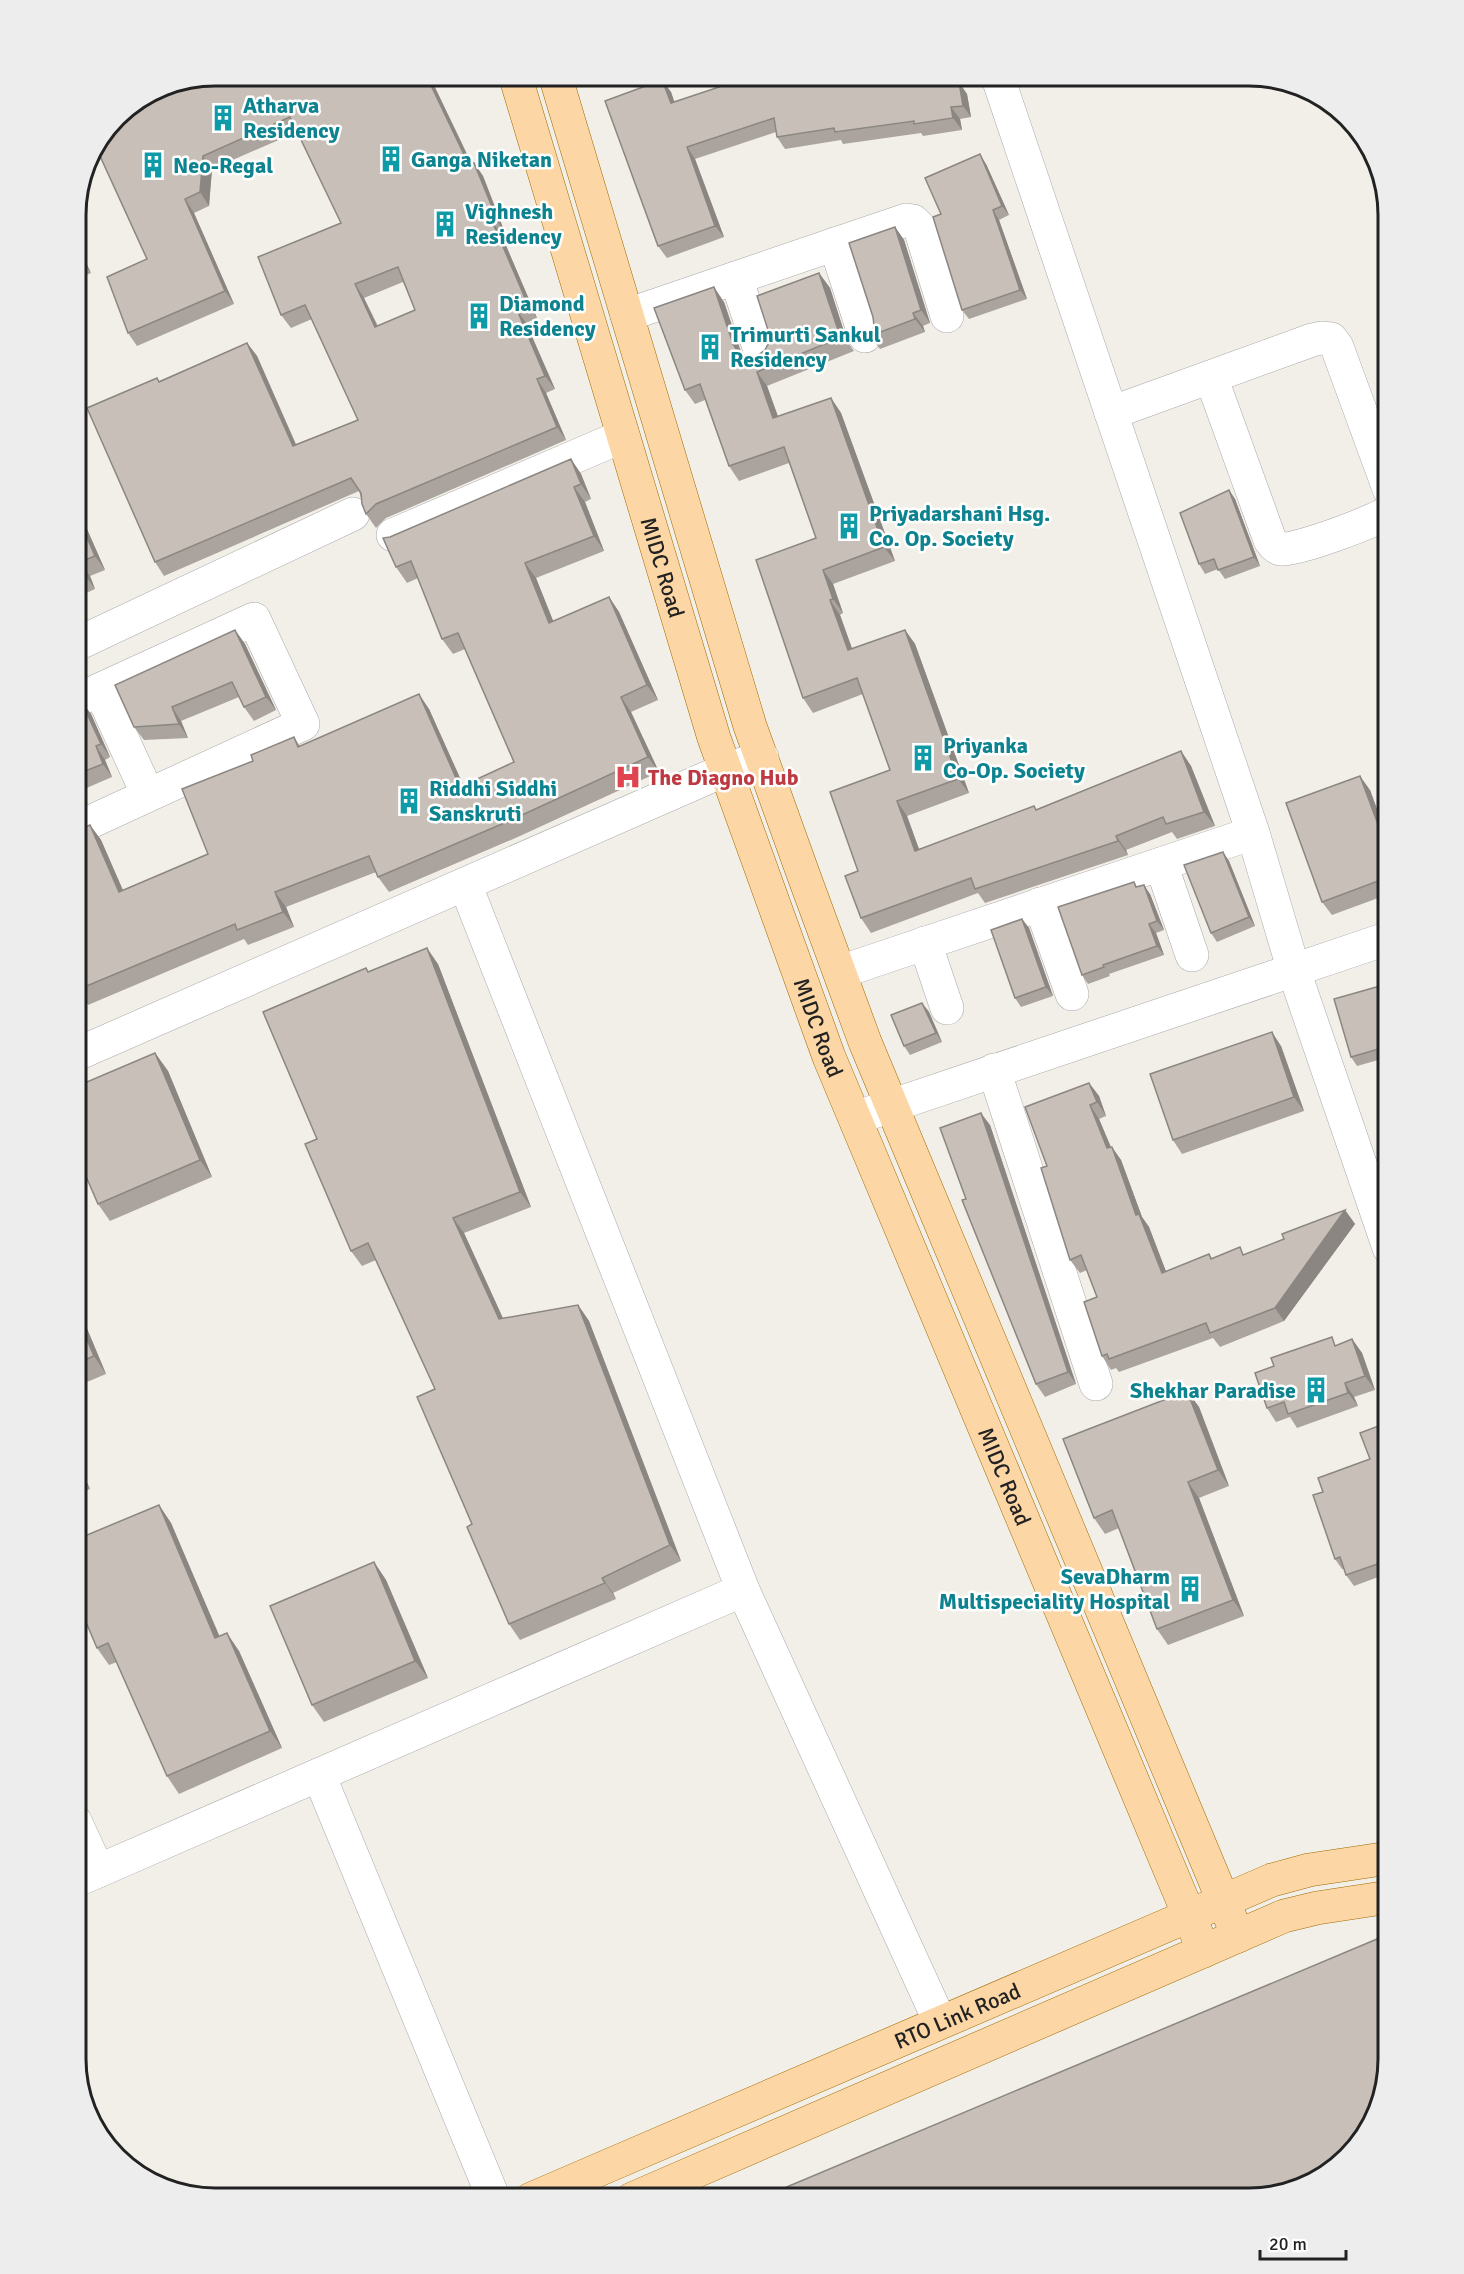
<svg xmlns="http://www.w3.org/2000/svg" width="1464" height="2274" viewBox="0 0 1464 2274" font-family="Signika,sans-serif">
  <style>
    .lines { fill: none; stroke-linecap: round; stroke-linejoin: round }
    .minor-casing { stroke: #a9a9a9; stroke-width: 34 }
    .major-casing { stroke: #a06b00; stroke-width: 34 }
    .minor { stroke: #fff; stroke-width: 33 }
    .major { stroke: #fcd6a4; stroke-width: 33 }
    .wall { fill: #aba49e; fill-rule: evenodd }
    .shaded-wall { fill: #8b8681 }
    .building { fill: #c7bfb8; stroke: #8b8681; stroke-width: 1.5; fill-rule: evenodd }
    .labels { text-anchor: middle; stroke-width: 5; stroke-linejoin: round; paint-order: stroke }
    .culture-label { font-size: 22px; font-weight: bold; fill: #0d838f; stroke: #fff; text-anchor: start }
    .street-label { font-size: 22px; fill: #222; stroke: #fff }
    .health-label { font-size: 22px; font-weight: bold; fill: #be3a42; stroke: #fff; text-anchor: start }
    .rim { fill: none; stroke: #222; stroke-width: 3 }
  </style>
  <rect width="100%" height="100%" fill="#f2efe9"/>
  <g class="lines">
    <g class="minor-casing">
      <g id="minor">
        <path d="M997 75 1253 833 1294 971 1389 1248"/>
        <path d="M835 244 865 336"/>
        <path d="M736 278 761 353"/>
        <path d="M627 315 906 220 913 221 920 228 947 316"/>
        <path d="M1211 377 1270 540C1273 544 1276 548 1281 549 1295 551 1378 521 1389 511"/>
        <path d="M1111 413 1312 340 1321 338 1331 339 1337 347 1389 489"/>
        <path d="M393 535 623 436"/>
        <path d="M75 645 353 514"/>
        <path d="M100 690 148 795"/>
        <path d="M75 829 303 724 254 619 75 701"/>
        <path d="M1161 864 1192 955"/>
        <path d="M465 884 743 1590 940 2022"/>
        <path d="M1040 904 1072 994"/>
        <path d="M925 943 947 1008"/>
        <path d="M840 972 1253 833"/>
        <path d="M75 1055 725 770 762 757"/>
        <path d="M994 1070 1096 1384"/>
        <path d="M855 1118 1389 938"/>
        <path d="M319 1775 494 2199"/>
        <path d="M75 1821 98 1871"/>
        <path d="M75 1881 743 1590"/>
      </g>
    </g>
    <g class="major-casing">
      <g id="major">
        <path id="s1" d="M515 75 714 738 829 1057 1204 1951"/>
        <path d="M555 75 750 726 805 879 865 1042 1238 1936"/>
        <path id="s2" d="M531 2199 1272 1880 1309 1870 1389 1858"/>
        <path d="M632 2199 1284 1916 1317 1908 1389 1897"/>
      </g>
    </g>
    <use href="#minor" class="minor"/>
    <use href="#major" class="major"/>
  </g>
  <g class="wall">
    <path d="M215 75H434L430 77 472 164 474 163 483 176 505 233 501 234 537 318 526 323 555 389 546 393 566 440 386 518 376 528 366 514 359 491 164 576 155 562 159 381 247 343 257 356 296 444 358 420 312 319 291 328 281 315 341 223 297 132 212 169 209 206 194 213 234 304 137 346 128 333 147 259ZM403 282 415 310 378 326 364 298Z"/>
    <path d="M765 75H955L957 77V82L967 94 971 117 960 119 962 130 923 136 921 133 843 144 841 140 785 149 777 137 776 132 695 159 724 237 667 258 658 246 662 80 671 92 674 102Z"/>
    <path d="M1279 82 1300 89 1286 91Z"/>
    <path d="M986 164 1009 215 999 220 1027 299 969 319 962 310 941 214Z"/>
    <path d="M895 227 904 240 930 323 923 326 925 332 880 349 870 336 874 326Z"/>
    <path d="M75 240 91 273 75 280Z"/>
    <path d="M819 273 830 288 847 341 854 351 767 386 778 417 831 398 841 413 895 561 833 584 843 613 840 615 852 649 905 630 915 644 969 793 907 816 919 849 1037 809 1181 751 1191 766 1215 826 1177 839 1172 832 1126 850 1128 855 985 903 978 893 871 933 861 918 858 871 890 770 863 694 813 713 803 698 816 538 789 463 739 481 729 466 705 400 695 404 685 390 724 302 742 354 747 357 757 356 765 350Z"/>
    <path d="M571 459 581 474 591 499 585 502 604 551 536 578 553 621 609 597 619 612 658 700 631 712 659 772 520 836 389 892 378 877 376 872 286 907 294 927 248 945 244 939 88 1005 77 990 90 825 101 840 123 890 208 854 253 761 294 737 300 746 429 709 463 786 514 762 465 649 453 654 442 639 418 578 407 583 396 567 390 537Z"/>
    <path d="M1229 490 1235 499 1260 566 1225 579 1218 569 1205 574 1199 564Z"/>
    <path d="M75 502 105 570 90 576 95 589 75 598Z"/>
    <path d="M235 630 245 644 276 710 254 721 244 707 239 697 181 721 188 738 144 740 134 727Z"/>
    <path d="M81 701 91 714 110 757 105 760 112 777 75 793V703Z"/>
    <path d="M1370 790 1389 842V894L1332 915 1322 902Z"/>
    <path d="M1223 852 1229 861 1255 926 1217 942 1211 933Z"/>
    <path d="M1134 882 1137 887 1150 894 1164 930 1156 933 1164 955 1109 974 1110 976 1088 984 1082 975Z"/>
    <path d="M1022 919 1029 928 1053 996 1021 1007 1015 998Z"/>
    <path d="M438 964 531 1207 464 1233 503 1318 578 1305 589 1321 681 1561 613 1593 616 1599 520 1640 509 1624 472 1524 435 1389 376 1260 362 1266 351 1251 369 972Z"/>
    <path d="M1386 995 1387 997H1389V1057L1357 1066 1351 1057Z"/>
    <path d="M922 1003 929 1012 942 1042 910 1055 904 1046Z"/>
    <path d="M1281 1046 1304 1111 1182 1154 1173 1140Z"/>
    <path d="M155 1053 168 1071 212 1177 110 1221 98 1204Z"/>
    <path d="M1089 1083 1099 1096 1106 1116 1099 1119 1111 1147 1121 1160 1142 1217 1149 1227 1166 1272 1209 1254 1212 1258 1245 1255 1284 1239 1345 1210 1355 1224 1284 1321 1220 1347 1213 1338 1119 1372 1116 1368 1111 1370 1102 1356 1097 1297 1087 1270 1080 1273 1070 1260 1047 1166Z"/>
    <path d="M990 1125 1076 1384 1045 1397 1036 1384 966 1199Z"/>
    <path d="M75 1300 106 1374 75 1387Z"/>
    <path d="M1352 1339 1362 1353 1375 1390 1354 1397 1358 1406 1297 1428 1290 1417 1276 1422 1267 1408 1338 1345Z"/>
    <path d="M1187 1391 1199 1407 1229 1486 1199 1498 1244 1616 1168 1645 1157 1629 1119 1528 1105 1534 1094 1518Z"/>
    <path d="M1389 1422V1573L1354 1586 1346 1575 1344 1569H1342L1335 1559 1323 1492 1370 1459Z"/>
    <path d="M75 1457 90 1489 75 1496Z"/>
    <path d="M159 1505 171 1523 219 1636 239 1651 282 1748 179 1794 167 1776 117 1662 109 1665 97 1648Z"/>
    <path d="M374 1562 386 1580 428 1678 324 1722 312 1705Z"/>
  </g>
  <g class="shaded-wall">
    <path d="M426 75H428L430 77 478 178 469 165Z"/>
    <path d="M950 75H955L957 77 959 95 951 83Z"/>
    <path d="M662 80 671 92 679 115 671 103Z"/>
    <path d="M959 82 967 94 971 117 963 106Z"/>
    <path d="M951 107 960 119 962 130 953 118Z"/>
    <path d="M687 147 695 159 724 237 715 226Z"/>
    <path d="M980 154 986 164 1009 215 1002 206Z"/>
    <path d="M203 156 212 169 209 206 200 192Z"/>
    <path d="M474 163 483 176 505 233 496 219Z"/>
    <path d="M185 199 194 213 234 304 225 291Z"/>
    <path d="M993 210 999 220 1027 299 1020 290Z"/>
    <path d="M492 221 501 234 537 318 528 305Z"/>
    <path d="M895 227 904 240 930 323 921 310Z"/>
    <path d="M75 240 91 273 81 259 75 247Z"/>
    <path d="M819 273 830 288 847 341 837 327Z"/>
    <path d="M355 284 364 298 384 341 375 327Z"/>
    <path d="M714 287 724 302 743 359 733 344Z"/>
    <path d="M517 310 526 323 555 389 545 376Z"/>
    <path d="M913 313 923 326 925 332 915 319Z"/>
    <path d="M247 343 257 356 302 459 293 446Z"/>
    <path d="M757 372 767 386 784 433 773 418Z"/>
    <path d="M537 379 546 393 566 440 557 427Z"/>
    <path d="M831 398 841 413 895 561 884 547Z"/>
    <path d="M571 459 581 474 591 499 581 484Z"/>
    <path d="M574 487 585 502 604 551 594 536Z"/>
    <path d="M1229 490 1235 499 1260 566 1254 557Z"/>
    <path d="M75 502 105 570 95 556 75 510Z"/>
    <path d="M80 562 90 576 95 589 85 575Z"/>
    <path d="M525 563 536 578 560 638 549 623Z"/>
    <path d="M823 570 833 584 843 613 833 599Z"/>
    <path d="M609 597 619 612 658 700 647 685Z"/>
    <path d="M830 600 840 615 858 665 848 650Z"/>
    <path d="M235 630 245 644 276 710 266 697Z"/>
    <path d="M905 630 915 644 969 793 958 779Z"/>
    <path d="M419 694 429 709 471 802 460 787Z"/>
    <path d="M621 697 631 712 659 772 648 757Z"/>
    <path d="M81 701 91 714 110 757 101 744Z"/>
    <path d="M172 707 181 721 188 738 179 724Z"/>
    <path d="M96 746 105 760 112 777 103 764Z"/>
    <path d="M1181 751 1191 766 1215 826 1204 812Z"/>
    <path d="M1360 776 1370 790 1389 842V854Z"/>
    <path d="M897 801 907 816 925 866 915 851Z"/>
    <path d="M90 825 101 840 130 907 119 892Z"/>
    <path d="M1116 836 1126 850 1128 855 1118 841Z"/>
    <path d="M1223 852 1229 861 1255 926 1249 917Z"/>
    <path d="M1144 885 1150 894 1164 930 1157 921Z"/>
    <path d="M275 892 286 907 294 927 283 912Z"/>
    <path d="M1022 919 1029 928 1053 996 1046 987Z"/>
    <path d="M1149 924 1156 933 1164 955 1157 946Z"/>
    <path d="M427 948 438 964 531 1207 520 1192Z"/>
    <path d="M1380 986 1386 995 1389 1004 1384 999Z"/>
    <path d="M922 1003 929 1012 942 1042 936 1033Z"/>
    <path d="M1272 1032 1281 1046 1304 1111 1294 1097Z"/>
    <path d="M155 1053 168 1071 212 1177 200 1160Z"/>
    <path d="M1089 1083 1099 1096 1106 1116 1097 1102Z"/>
    <path d="M1090 1105 1099 1119 1117 1162 1107 1148Z"/>
    <path d="M981 1113 990 1125 1076 1384 1068 1372Z"/>
    <path d="M1112 1147 1121 1160 1142 1217 1149 1227 1172 1287 1162 1273 1136 1215Z"/>
    <path d="M1345 1210 1355 1224 1284 1321 1275 1308Z"/>
    <path d="M453 1218 464 1233 510 1334 499 1319Z"/>
    <path d="M75 1300 106 1374 94 1356 75 1312Z"/>
    <path d="M578 1305 589 1321 681 1561 670 1545Z"/>
    <path d="M1352 1339 1362 1353 1375 1390 1365 1376Z"/>
    <path d="M1345 1383 1354 1397 1358 1406 1348 1393Z"/>
    <path d="M1187 1391 1199 1407 1229 1486 1218 1470Z"/>
    <path d="M75 1457 90 1489 84 1480 75 1462Z"/>
    <path d="M1188 1482 1199 1498 1244 1616 1233 1600Z"/>
    <path d="M159 1505 171 1523 228 1656 215 1638Z"/>
    <path d="M374 1562 386 1580 428 1678 415 1661Z"/>
    <path d="M602 1578 613 1593 616 1599 605 1583Z"/>
    <path d="M227 1633 239 1651 282 1748 270 1731Z"/>
  </g>
  <g class="building">
    <path d="M215 75H426L469 165 474 163 490 202 496 219 492 221 528 305 517 310 545 376 537 379 557 427 376 504 366 514 362 504 361 493 351 478 155 562 87 408 157 378 159 382 247 343 293 446 358 420 305 305 281 315 258 257 341 223 290 117 203 156 200 192 185 199 225 291 128 333 107 277 147 259 95 145 116 116 127 108 191 80ZM398 267 415 310 375 327 355 284Z"/>
    <path d="M765 75H950L951 83 959 82 963 106 951 107 953 118 914 124V121L835 132 834 128 777 137 774 118 687 147 715 226 658 246 605 101 662 80 671 103 740 80Z"/>
    <path d="M980 154 1002 206 993 210 1020 290 962 310 933 217 941 214 925 178Z"/>
    <path d="M895 227 921 310 913 313 915 319 870 336 874 326 873 317 849 243Z"/>
    <path d="M75 247 81 259 75 261Z"/>
    <path d="M819 273 837 327 844 336 757 372 773 418 831 398 884 547 823 570 833 599 830 600 848 650 905 630 958 779 897 801 915 851 1034 806 1036 810 1181 751 1204 812 1166 824 1163 817 1116 836 1118 841 975 889 971 878 861 918 845 876 858 871 830 792 890 770 857 678 803 698 756 560 816 538 784 447 729 466 700 384 685 390 654 308 714 287 733 344 738 352 747 357 757 356 765 350 769 342V333L757 296Z"/>
    <path d="M571 459 581 484 574 487 594 536 525 563 549 623 609 597 647 685 621 697 648 757 509 821 378 877 369 856 275 892 283 912 237 930 235 924 77 990 75 986V831L90 825 119 892 208 854 182 789 253 761 251 755 294 737 298 747 419 694 460 787 514 762 458 633 442 639 411 561 396 567 383 538 390 537Z"/>
    <path d="M1229 490 1254 557 1218 570 1214 559 1199 564 1180 513Z"/>
    <path d="M75 510 95 556 80 562 85 575 75 579Z"/>
    <path d="M235 630 266 697 244 707 232 682 172 707 179 724 134 727 115 685Z"/>
    <path d="M81 701 101 744 96 746 103 764 75 775V703Z"/>
    <path d="M1360 776 1389 854V877L1322 902 1286 803Z"/>
    <path d="M1223 852 1249 917 1211 933 1184 865Z"/>
    <path d="M1134 882 1136 887 1144 885 1157 921 1149 924 1157 946 1103 965 1104 967 1082 975 1058 907Z"/>
    <path d="M1022 919 1046 987 1015 998 991 930Z"/>
    <path d="M427 948 520 1192 453 1218 499 1319 578 1305 670 1545 602 1578 605 1583 509 1624 467 1527 472 1524 417 1397 435 1389 368 1243 351 1251 305 1144 317 1139 263 1012 366 968 368 972Z"/>
    <path d="M1380 986 1384 999 1389 997V1046L1351 1057 1334 999Z"/>
    <path d="M922 1003 936 1033 904 1046 891 1015Z"/>
    <path d="M1272 1032 1294 1097 1173 1140 1150 1074Z"/>
    <path d="M155 1053 200 1160 98 1204 75 1151V1087Z"/>
    <path d="M1089 1083 1097 1102 1090 1105 1107 1148 1112 1147 1136 1215 1139 1214 1162 1273 1209 1254 1211 1259 1240 1247 1243 1255 1284 1239 1282 1234 1345 1210 1275 1308 1210 1333 1206 1323 1109 1359 1107 1354 1102 1356 1084 1302 1097 1297 1081 1255 1070 1260 1041 1168 1047 1166 1025 1107Z"/>
    <path d="M981 1113 1068 1372 1036 1384 962 1200 966 1199 940 1128Z"/>
    <path d="M75 1312 94 1356 75 1364Z"/>
    <path d="M1332 1337 1335 1346 1352 1339 1365 1376 1345 1383 1348 1393 1288 1414 1284 1402 1267 1408 1255 1373 1274 1366 1271 1358Z"/>
    <path d="M1187 1391 1218 1470 1188 1482 1233 1600 1157 1629 1112 1510 1094 1518 1063 1439Z"/>
    <path d="M1389 1422V1560L1346 1575 1340 1557 1335 1559 1313 1495 1323 1492 1318 1478 1370 1459 1360 1433Z"/>
    <path d="M75 1462 84 1480 75 1484Z"/>
    <path d="M159 1505 215 1638 227 1633 270 1731 167 1776 108 1643 97 1648 75 1596V1540Z"/>
    <path d="M374 1562 415 1661 312 1705 270 1606Z"/>
    <path d="M1389 1934V2060L1366 2137 1311 2184 1249 2199H758Z"/>
  </g>
  <defs>
    <g id="building-bare" transform="scale(2.07)"><path d="M-4-6H4V6H1V3H-1V6H-4ZM-2.5-4.3h1.7v1.8h-1.7ZM.8-4.3h1.7v1.8H.8ZM-2.5-1h1.7V.8h-1.7ZM.8-1h1.7V.8H.8Z" fill="#0f9aa8" stroke="#fff" stroke-width="2.5" paint-order="stroke"/></g>
    <g id="hospital-bare" transform="scale(2.07)"><path d="M-5-5h3v3.5h4V-5h3V5h-3V1.5h-4V5h-3Z" fill="#e0444e" stroke="#fff" stroke-width="2.5" paint-order="stroke"/></g>
  </defs>
  <g fill-rule="evenodd">
    <use href="#building-bare" x="223" y="118"/>
    <use href="#building-bare" x="391" y="159"/>
    <use href="#building-bare" x="153" y="165"/>
    <use href="#building-bare" x="445" y="224"/>
    <use href="#building-bare" x="479" y="316"/>
    <use href="#building-bare" x="710" y="347"/>
    <use href="#building-bare" x="849" y="526"/>
    <use href="#building-bare" x="923" y="758"/>
    <use href="#hospital-bare" x="628" y="777"/>
    <use href="#building-bare" x="409" y="801"/>
    <use href="#building-bare" x="1316" y="1390"/>
    <use href="#building-bare" x="1190" y="1589"/>
  </g>
  <g class="labels">
    <g class="culture-label">
      <text x="243" y="113">Atharva<tspan x="243" dy="25">Residency</tspan></text>
      <text x="411" y="167">Ganga Niketan</text>
      <text x="173" y="173">Neo-Regal</text>
      <text x="465" y="219">Vighnesh<tspan x="465" dy="25">Residency</tspan></text>
      <text x="499" y="311">Diamond<tspan x="499" dy="25">Residency</tspan></text>
      <text x="730" y="342">Trimurti Sankul<tspan x="730" dy="25">Residency</tspan></text>
      <text x="869" y="521">Priyadarshani Hsg.<tspan x="869" dy="25">Co. Op. Society</tspan></text>
      <text x="943" y="753">Priyanka<tspan x="943" dy="25">Co-Op. Society</tspan></text>
      <text x="429" y="796">Riddhi Siddhi<tspan x="429" dy="25">Sanskruti</tspan></text>
      <text x="1296" y="1398" text-anchor="end">Shekhar Paradise</text>
      <text x="1170" y="1584" text-anchor="end">SevaDharm<tspan x="1170" dy="25">Multispeciality Hospital</tspan></text>
    </g>
    <g class="street-label">
      <text dy="8" stroke="none"><textPath href="#s1" startOffset="514">MIDC Road</textPath></text>
      <text dy="8" stroke="none"><textPath href="#s1" startOffset="1000">MIDC Road</textPath></text>
      <text dy="8" stroke="none"><textPath href="#s1" startOffset="1486">MIDC Road</textPath></text>
      <text dy="8" stroke="none"><textPath href="#s2" startOffset="464">RTO Link Road</textPath></text>
    </g>
    <g class="health-label">
      <text x="648" y="785">The Diagno Hub</text>
    </g>
  </g>
  <path d="M0 0H1464V2274H0ZM215 86H1249A129 129 0 0 1 1378 215V2059A129 129 0 0 1 1249 2188H215A129 129 0 0 1 86 2059V215A129 129 0 0 1 215 86Z" fill="#ededed" fill-rule="evenodd"/>
  <path class="rim" d="M215 86H1249A129 129 0 0 1 1378 215V2059A129 129 0 0 1 1249 2188H215A129 129 0 0 1 86 2059V215A129 129 0 0 1 215 86Z"/>
  <path d="M1260 2250v9h86v-9" fill="none" stroke="#222222" stroke-width="3"/>
  <text x="1269" y="2250" font-size="18" fill="#222222" stroke="#ffffff" stroke-width="4.5" paint-order="stroke">20 m</text>
</svg>
